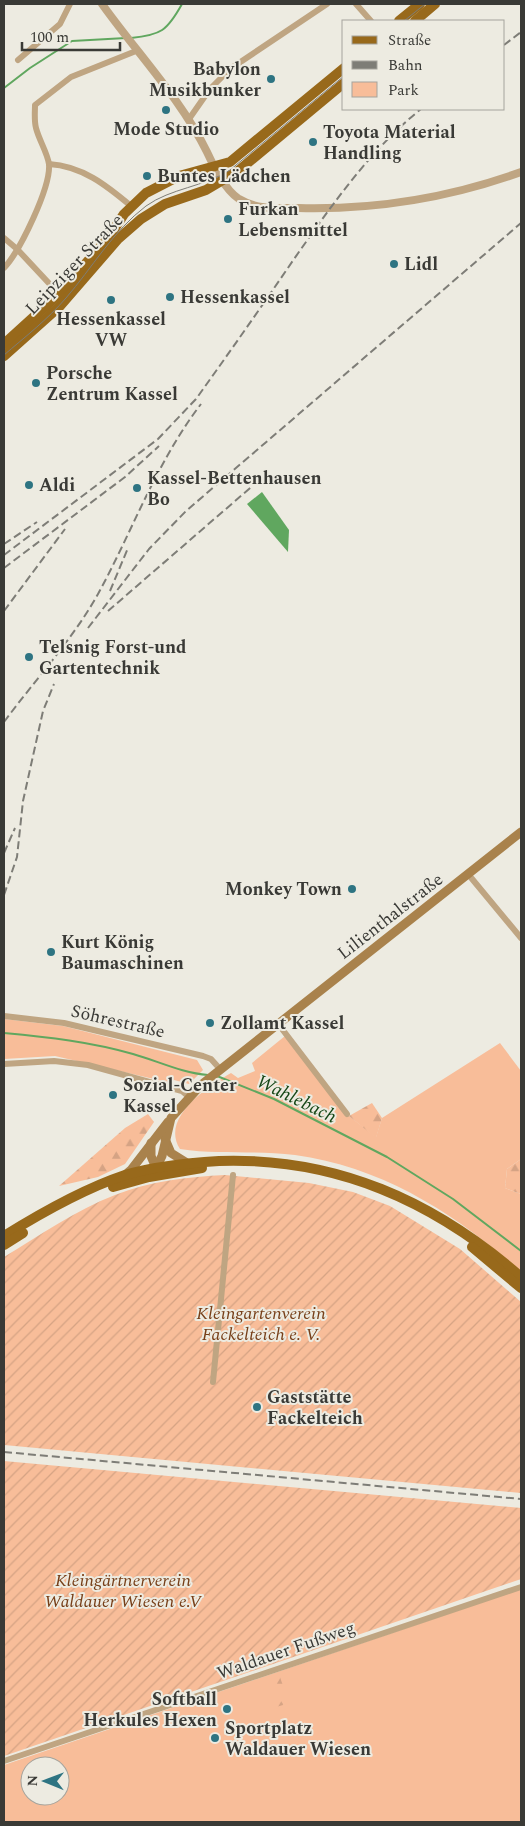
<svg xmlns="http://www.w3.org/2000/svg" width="525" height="1826" viewBox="0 0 525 1826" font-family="Spectral,serif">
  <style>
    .green { fill: #f8bd99; fill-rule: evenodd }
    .forest { fill: url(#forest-firs) }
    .garden { fill: url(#garden-furrows) }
    .water { fill: #60a75f }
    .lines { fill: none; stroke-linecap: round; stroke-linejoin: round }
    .stream { stroke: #60a75f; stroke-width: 2 }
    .minor { stroke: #bfa582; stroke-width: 6 }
    .tertiary { stroke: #bfa582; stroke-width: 8 }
    .secondary { stroke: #a9824c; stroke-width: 9 }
    .primary { stroke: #98691b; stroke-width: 10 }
    .tram { stroke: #7e7d77; stroke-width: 1 }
    .rail { stroke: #7e7d77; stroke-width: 2; stroke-dasharray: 8 4; stroke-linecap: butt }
    .poi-dot { fill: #2e7482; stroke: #edebe1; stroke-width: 2 }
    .labels { text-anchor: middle; stroke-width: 4; stroke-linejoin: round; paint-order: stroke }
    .poi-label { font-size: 18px; font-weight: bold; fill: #3a3a36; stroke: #edebe1; text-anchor: start }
    .street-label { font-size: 18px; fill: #3a3a36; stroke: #edebe1 }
    .park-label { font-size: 18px; font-style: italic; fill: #773f18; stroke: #edebe1 }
    .water-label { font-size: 19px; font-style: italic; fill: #174818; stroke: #edebe1 }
  </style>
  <defs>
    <pattern id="forest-firs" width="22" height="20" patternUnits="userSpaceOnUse" patternTransform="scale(1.25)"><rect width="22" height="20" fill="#f8bd99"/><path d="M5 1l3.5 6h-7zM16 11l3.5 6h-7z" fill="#d5a384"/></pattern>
    <pattern id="garden-furrows" width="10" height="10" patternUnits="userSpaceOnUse" patternTransform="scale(1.25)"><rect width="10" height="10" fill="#f8bd99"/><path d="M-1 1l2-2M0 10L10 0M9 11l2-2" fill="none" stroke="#d5a384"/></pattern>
  </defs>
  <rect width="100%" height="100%" fill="#edebe1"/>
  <g class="green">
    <path d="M4 1019 63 1026 197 1060 203 1070 189 1084 174 1080 171 1083 55 1056 4 1059Z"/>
    <path d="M285 1036 349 1116 376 1137 382 1118 500 1043 521 1071V1159L507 1169 505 1188 521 1194V1272C456 1214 383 1167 295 1155 256 1150 218 1155 180 1149 160 1118 207 1087 231 1073L238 1078 255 1071 252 1063Z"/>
    <path d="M521 1589V1822H4V1765ZM30 1766H60V1796H30Z"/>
  </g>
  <g class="forest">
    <path d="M372 1103 382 1118 376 1138 349 1116Z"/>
    <path d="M148 1114 154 1122 125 1164 98 1177 59 1186 125 1128Z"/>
    <path d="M521 1159V1194L505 1188 507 1169Z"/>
    <path d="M274 1674 280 1677C283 1687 288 1694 283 1705L269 1709 259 1708 253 1686 257 1684 262 1703 277 1701 279 1695 273 1684Z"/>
  </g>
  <g class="garden">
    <path d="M225 1175 309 1183 353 1192 390 1206 460 1249 521 1302V1493L4 1445V1257C40 1235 76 1210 115 1195 150 1181 188 1177 225 1175Z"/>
    <path d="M4 1461 521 1508V1579L4 1756Z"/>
  </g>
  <path class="water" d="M262 492 289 530 288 552 247 504Z"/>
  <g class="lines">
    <g class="stream">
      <path d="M131 38C161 35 167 31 182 4"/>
      <path d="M4 88 30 68 72 41 126 38"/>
      <path d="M4 1033C48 1037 91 1042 133 1054 158 1061 182 1073 208 1075"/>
      <path d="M217 1076 274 1099 387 1157 453 1199 521 1251"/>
    </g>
    <g class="minor">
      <path d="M356 4 371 21"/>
      <path d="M18 60 60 24 70 4"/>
      <path d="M189 119 210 89 230 69 327 4"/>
      <path d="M49 164C82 166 106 185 131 206"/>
      <path d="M4 238 17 249 59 294"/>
      <path d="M4 268C20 251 51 187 49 164 47 152 39 140 36 128 34 121 35 112 35 105L71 77 136 51"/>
      <path d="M468 874 521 938"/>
      <path d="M4 1016 64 1023 203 1056 211 1059 220 1069"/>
      <path d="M279 1025 347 1114"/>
      <path d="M4 1064 54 1061 88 1065 182 1091 189 1097"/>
      <path d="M213 1382 233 1175"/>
      <path d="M4 1761 521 1587"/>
    </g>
    <path class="tertiary" d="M102 4C137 53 181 99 207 152 214 167 225 190 239 199 257 210 278 208 298 208 375 210 449 198 521 172"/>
    <g class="secondary">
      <path d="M165 1139 171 1153 187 1163"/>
      <path d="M151 1143V1156L156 1168"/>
      <path d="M156 1168 162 1156 171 1118 201 1085 521 832"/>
      <path d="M124 1176 131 1170 168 1122"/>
    </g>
    <g class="primary">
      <path d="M399 21 420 4"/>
      <path d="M415 21 435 4"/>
      <path d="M4 344 59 294 109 237 124 214 146 193 179 176 230 162 344 68"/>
      <path d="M4 356 60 306 118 239 141 219 165 204 206 190 238 171 344 83"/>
      <path d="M113 1187 149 1177 202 1168"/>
      <path d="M4 1236C41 1213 83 1189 125 1175 155 1166 187 1163 219 1161 336 1157 434 1201 521 1277"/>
      <path d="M4 1245 23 1233"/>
      <path d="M472 1247 521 1288"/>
    </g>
    <g class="tram">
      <path d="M404 21 425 4"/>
      <path d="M4 355C25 337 48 319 66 298 92 268 113 231 146 206 171 188 204 187 230 170L344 76"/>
    </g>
    <g class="rail">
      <path d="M504 45 521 32"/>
      <path d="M4 544 37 522"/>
      <path d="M4 555 158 439 196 399C229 353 262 306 294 259 332 205 370 150 421 109"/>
      <path d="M4 568 125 477 159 446"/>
      <path d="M110 591 128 548"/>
      <path d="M4 611 65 529"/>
      <path d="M108 611 257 482"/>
      <path d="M88 628 149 549 186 511 521 223"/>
      <path d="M4 722C35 680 73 639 98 594 133 530 156 463 201 404"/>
      <path d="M4 853 15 828"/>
      <path d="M4 895 17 857 23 801 43 711 54 684"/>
      <path d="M4 1452 521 1499"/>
    </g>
  </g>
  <g class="poi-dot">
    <circle cx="271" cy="79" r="5"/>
    <circle cx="166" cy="110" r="5"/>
    <circle cx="313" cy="142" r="5"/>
    <circle cx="147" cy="176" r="5"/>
    <circle cx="228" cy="219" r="5"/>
    <circle cx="394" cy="264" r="5"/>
    <circle cx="170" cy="297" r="5"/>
    <circle cx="111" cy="300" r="5"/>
    <circle cx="36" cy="383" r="5"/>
    <circle cx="29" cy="485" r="5"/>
    <circle cx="137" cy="488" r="5"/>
    <circle cx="29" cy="657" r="5"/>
    <circle cx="352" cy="889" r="5"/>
    <circle cx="51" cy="952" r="5"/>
    <circle cx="210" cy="1023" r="5"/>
    <circle cx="113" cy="1095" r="5"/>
    <circle cx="257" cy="1407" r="5"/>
    <circle cx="227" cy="1709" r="5"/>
    <circle cx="215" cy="1738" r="5"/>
  </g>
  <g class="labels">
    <g class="poi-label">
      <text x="261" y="75" text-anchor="end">Babylon<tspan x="261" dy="21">Musikbunker</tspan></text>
      <text x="166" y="135" text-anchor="middle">Mode Studio</text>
      <text x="323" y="138">Toyota Material<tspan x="323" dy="21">Handling</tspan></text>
      <text x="157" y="182">Buntes Lädchen</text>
      <text x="238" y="215">Furkan<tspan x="238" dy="21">Lebensmittel</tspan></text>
      <text x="404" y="270">Lidl</text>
      <text x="180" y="303">Hessenkassel</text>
      <text x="111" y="325" text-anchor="middle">Hessenkassel<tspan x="111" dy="21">VW</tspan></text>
      <text x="46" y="379">Porsche<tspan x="46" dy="21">Zentrum Kassel</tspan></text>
      <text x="147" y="484">Kassel-Bettenhausen<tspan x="147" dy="21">Bo</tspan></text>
      <text x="39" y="491">Aldi</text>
      <text x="39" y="653">Telsnig Forst-und<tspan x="39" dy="21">Gartentechnik</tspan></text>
      <text x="342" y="895" text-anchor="end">Monkey Town</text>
      <text x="61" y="948">Kurt König<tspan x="61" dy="21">Baumaschinen</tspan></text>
      <text x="220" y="1029">Zollamt Kassel</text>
      <text x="123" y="1091">Sozial-Center<tspan x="123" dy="21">Kassel</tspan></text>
      <text x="267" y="1403">Gaststätte<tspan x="267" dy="21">Fackelteich</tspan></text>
      <text x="217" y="1705" text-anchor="end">Softball<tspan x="217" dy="21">Herkules Hexen</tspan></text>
      <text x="225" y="1734">Sportplatz<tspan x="225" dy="21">Waldauer Wiesen</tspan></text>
    </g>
    <g class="street-label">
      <text transform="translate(74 264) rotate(-46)" y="6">Leipziger Straße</text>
      <text transform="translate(390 916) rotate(-38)" y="6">Lilienthalstraße</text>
      <text transform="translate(118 1021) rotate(13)" y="6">Söhrestraße</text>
      <text transform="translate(286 1650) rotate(-19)" y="6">Waldauer Fußweg</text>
    </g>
    <g class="park-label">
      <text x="261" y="1319">Kleingartenverein<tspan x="261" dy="21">Fackelteich e. V.</tspan></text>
      <text x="123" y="1586">Kleingärtnerverein<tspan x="123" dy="21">Waldauer Wiesen e.V</tspan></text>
    </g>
    <g class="water-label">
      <text transform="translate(297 1098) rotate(26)" y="7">Wahlebach</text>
    </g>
  </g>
  <rect width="525" height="1826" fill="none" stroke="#3a3a36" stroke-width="10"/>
  <rect x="342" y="20" width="162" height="90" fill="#edebe1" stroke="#a5a49d"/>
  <rect x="352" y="36" width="25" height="8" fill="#98691b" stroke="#a5a49d"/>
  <text x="388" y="45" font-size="15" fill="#3a3a36">Straße</text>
  <rect x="352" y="61" width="25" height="8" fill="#7e7d77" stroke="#a5a49d"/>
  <text x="388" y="70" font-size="15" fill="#3a3a36">Bahn</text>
  <rect x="352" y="82" width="25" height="15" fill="#f8bd99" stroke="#a5a49d"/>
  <text x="388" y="95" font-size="15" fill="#3a3a36">Park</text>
  <g transform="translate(45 1781) rotate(271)"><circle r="24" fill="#edebe1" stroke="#a5a49d"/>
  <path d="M0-4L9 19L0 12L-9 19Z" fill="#2e7482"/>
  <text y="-8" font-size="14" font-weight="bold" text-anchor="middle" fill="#3a3a36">N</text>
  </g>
  <path d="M22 42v8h98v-8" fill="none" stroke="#3a3a36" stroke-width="2.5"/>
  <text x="30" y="42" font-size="15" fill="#3a3a36" stroke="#edebe1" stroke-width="4" paint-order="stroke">100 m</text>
</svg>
